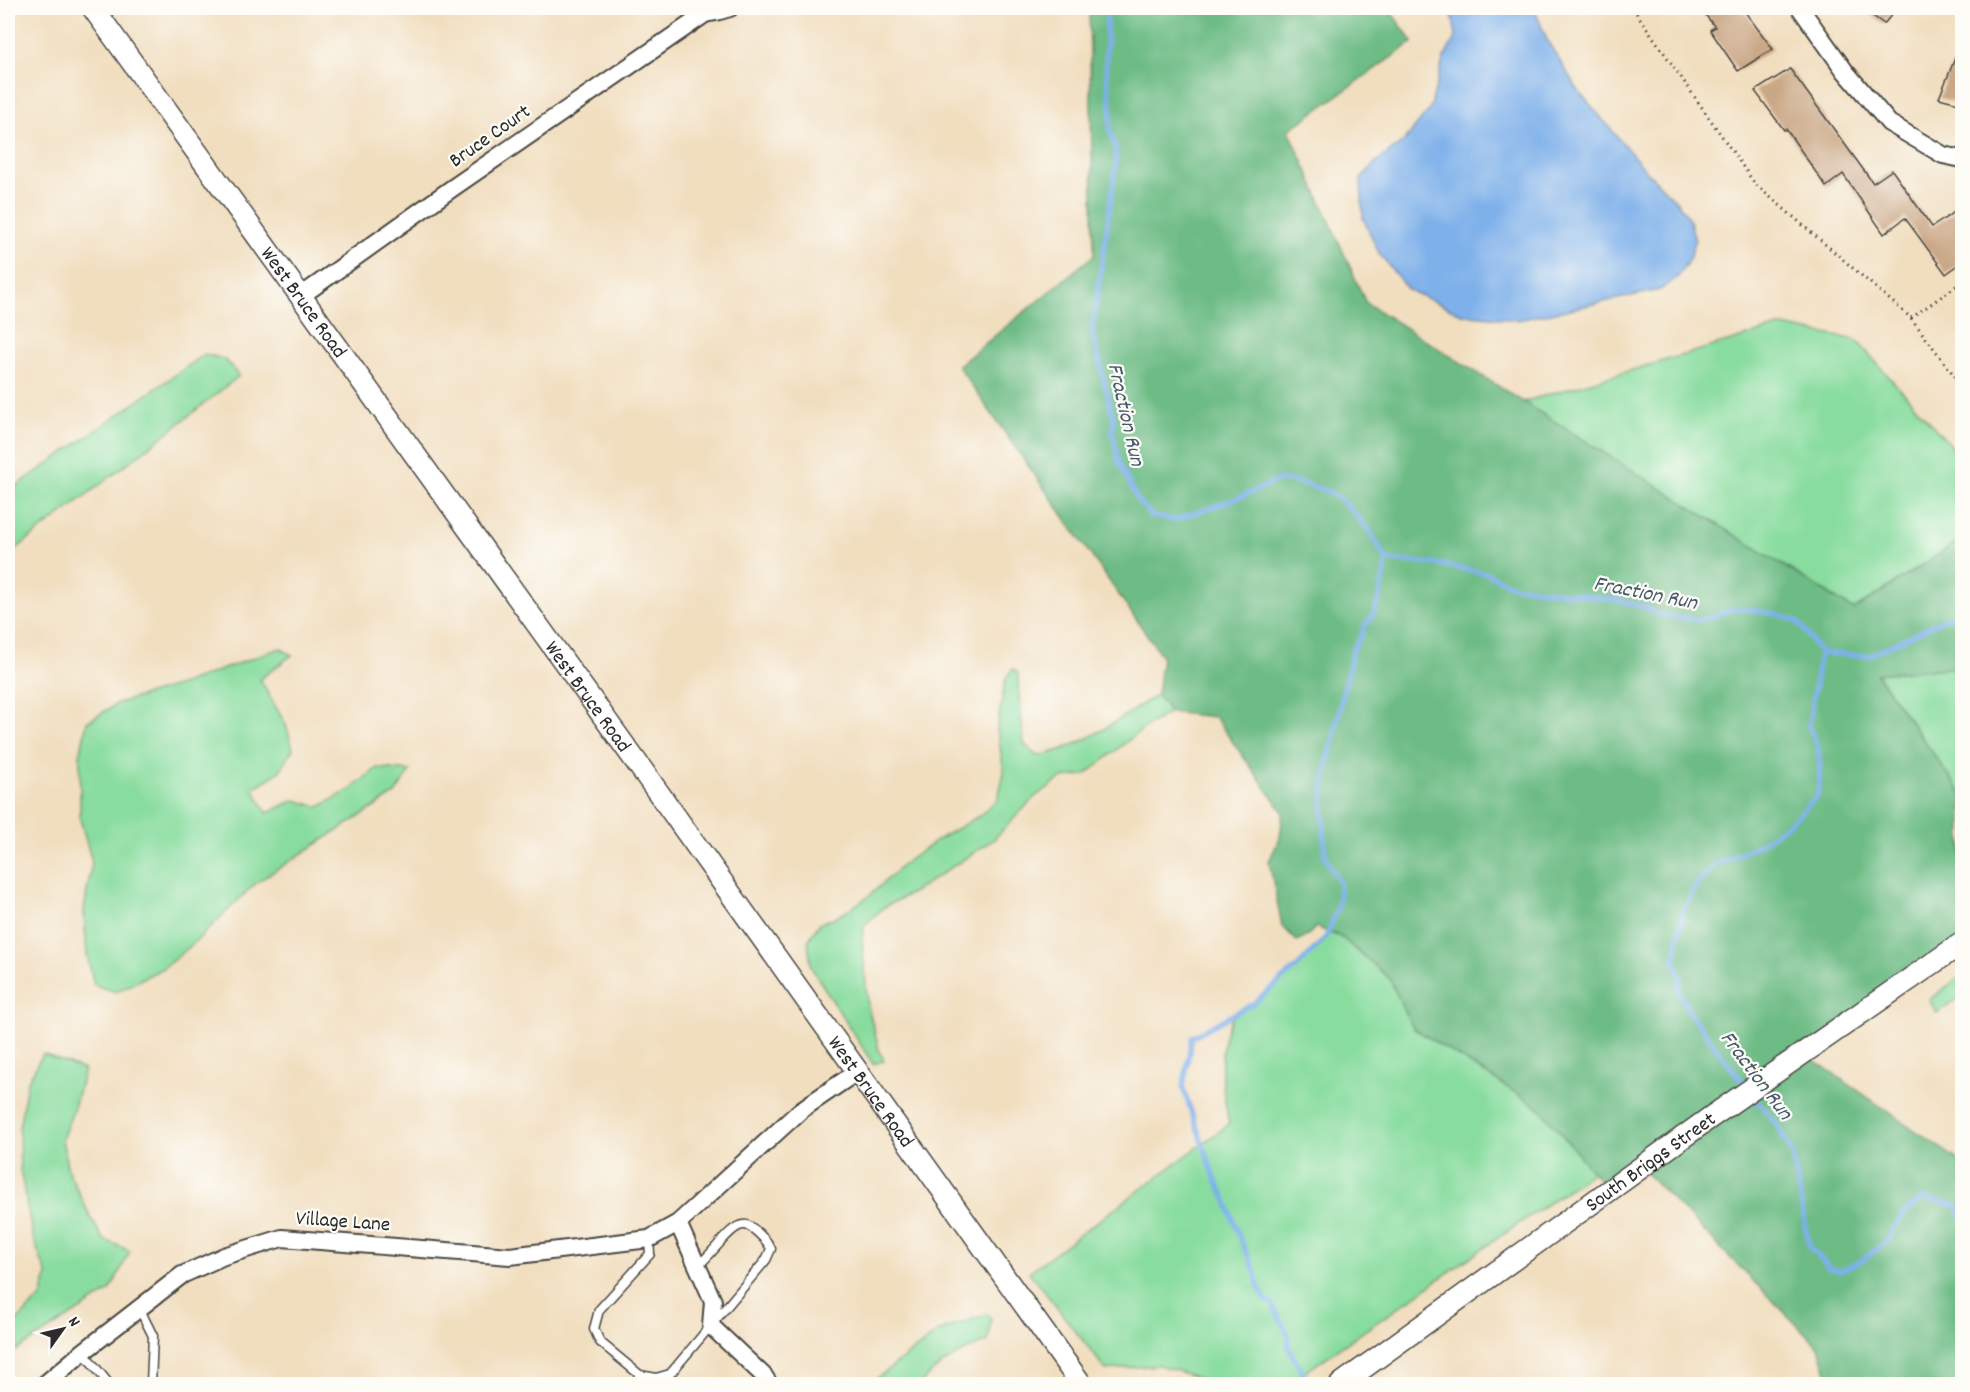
<svg xmlns="http://www.w3.org/2000/svg" width="1970" height="1392" viewBox="0 0 1970 1392" font-family="Dekko,sans-serif">
  <style>
    .green { fill: #87dc9e; stroke: #598464; stroke-width: 1.5 }
    .forest { fill: #6dbc85; stroke: #4c7458; stroke-width: 1.5 }
    .water { fill: #7eb0ea; stroke: #546e8a; stroke-width: 1.5 }
    .lines { fill: none; stroke-linecap: round; stroke-linejoin: round }
    .stream { stroke: #7eb0ea; stroke-width: 5 }
    .building { fill: #caa786 }
    .service-casing { stroke: #494641; stroke-width: 11 }
    .minor-casing { stroke: #494641; stroke-width: 20 }
    .tertiary-casing { stroke: #494641; stroke-width: 24 }
    .path { stroke: #494641; stroke-width: 3; stroke-dasharray: 1.5 4.5; stroke-linecap: butt }
    .service { stroke: #fff; stroke-width: 8 }
    .minor { stroke: #fff; stroke-width: 16 }
    .tertiary { stroke: #fff; stroke-width: 21 }
    .labels { text-anchor: middle; stroke-width: 4.5; stroke-linejoin: round; paint-order: stroke }
    .street-label { font-size: 21px; fill: #2b2b2b; stroke: #fdfcf7 }
    .water-label { font-size: 22px; font-style: italic; fill: #485a6e; stroke: #fdfcf7 }
  </style>
  <rect width="100%" height="100%" fill="#fdfcf7"/>
  <filter id="ink" filterUnits="userSpaceOnUse"><feTurbulence type="fractalNoise" baseFrequency=".0167" numOctaves="2"/><feDisplacementMap in="SourceGraphic" scale="12" xChannelSelector="R" yChannelSelector="G"/><feConvolveMatrix kernelMatrix="1 2 1 2 8 2 1 2 1" color-interpolation-filters="sRGB"/></filter>
  <filter id="wash" filterUnits="userSpaceOnUse"><feTurbulence type="fractalNoise" baseFrequency=".008" numOctaves="4" result="noise"/><feDisplacementMap in="SourceGraphic" scale="24" xChannelSelector="R" yChannelSelector="G"/><feGaussianBlur stdDeviation="1.35" result="paint"/><feColorMatrix in="noise" values="0 0 0 0 0 0 0 0 0 0 0 0 0 0 0 0 0 1.4 0 .05"/><feComposite in="paint" operator="in"/></filter>
  <g filter="url(#wash)">
    <rect width="100%" height="100%" fill="#f1debf"/>
    <g class="green">
      <path d="M1782 326 1856 340 1962 458V539L1854 610 1523 402Z"/>
      <path d="M205 354 226 360 239 376 166 434 8 555V492Z"/>
      <path d="M280 648 292 655 260 679 286 725 293 749 279 772 253 788 267 813 295 800 319 807 350 790 377 768 410 771 395 794 257 882 193 944 163 968 116 992 94 985 87 955 84 910 92 862 80 819V755L87 722 118 703 183 684Z"/>
      <path d="M1962 667V794L1876 673Z"/>
      <path d="M1013 669 1018 673C1018 697 1022 720 1024 744L1037 756C1082 749 1119 718 1157 695L1170 712 1148 725 1085 775 1062 778 1036 796 993 840 914 892 884 907 864 925 862 942 868 1007 879 1050 884 1061 873 1064 811 967 808 941 819 924 842 914 869 896 906 862 939 839 979 816 998 799 1004 772 997 728 1006 677Z"/>
      <path d="M1327 932 1341 937 1389 978 1413 1028 1540 1108 1593 1172 1288 1384H1217L1159 1365 1106 1370 1029 1272 1229 1124C1223 1090 1214 1047 1234 1015 1238 1008 1250 1005 1257 1000 1282 980 1304 960 1325 937Z"/>
      <path d="M1962 975V996L1937 1013 1929 1000Z"/>
      <path d="M43 1054 84 1070 73 1111 62 1139 68 1171 92 1220 103 1239 130 1251 110 1291 8 1356V1330L42 1296 47 1275 33 1238 20 1169 19 1128 27 1083Z"/>
      <path d="M987 1314 991 1318 988 1341C965 1350 937 1363 921 1384H869L940 1331Z"/>
    </g>
    <path class="forest" d="M1089 8H1388L1413 42 1289 130 1366 303 1854 610 1962 539V667L1876 674 1962 794V941L1804 1053 1962 1163V1384H1831L1819 1347 1641 1168 1609 1192 1540 1108 1413 1028 1389 978 1341 937 1316 927 1308 935 1297 941 1282 926 1269 861 1280 838 1283 812 1215 717 1170 712 1157 695 1162 656 958 366 1094 255Z"/>
    <path class="water" d="M1451 8H1534L1548 42 1578 90 1646 171 1679 204 1690 221 1695 241 1691 256 1678 277 1660 290 1518 320 1462 314 1408 290 1379 253 1363 218 1361 179 1375 163 1404 141 1430 109 1443 60 1456 36Z"/>
    <g class="lines">
      <g class="stream">
        <path d="M1107 8 1106 69 1111 107 1110 131 1115 145 1116 164 1092 331 1114 421 1112 429 1119 463 1138 501 1152 516 1175 520 1238 498 1279 480 1292 481 1327 491 1342 500 1369 530 1387 560"/>
        <path d="M1387 560 1438 564 1485 573 1514 586 1622 601 1649 609 1658 615 1701 620 1734 609H1745L1780 615 1796 621 1803 628 1820 653 1809 726 1818 746 1820 767 1818 795 1790 823 1760 844 1715 865 1695 886 1683 912 1674 959 1680 975 1679 992 1690 1013 1746 1087"/>
        <path d="M1820 653 1869 656 1944 619 1962 614"/>
        <path d="M1752 1094 1778 1126 1792 1153 1809 1246 1829 1268 1841 1271 1863 1260 1890 1239C1893 1221 1909 1210 1922 1198L1955 1205 1962 1216"/>
        <path d="M1309 1384 1288 1347 1289 1336 1272 1304 1266 1300 1259 1288 1254 1269 1241 1241 1225 1197 1214 1176 1183 1088 1192 1037 1254 1003 1298 966 1326 937 1338 907 1340 883 1325 857 1323 801 1325 776 1353 649 1362 635 1364 626C1379 616 1383 578 1387 560"/>
      </g>
    </g>
    <g id="blocks">
      <g class="building">
        <path d="M1700 8H1742L1773 49 1738 71 1710 30 1715 27Z"/>
        <path d="M1862 8H1897L1884 24Z"/>
        <path d="M1962 41V104L1939 98Z"/>
        <path d="M1790 69 1873 183 1892 170 1932 227 1962 207V262L1946 274 1905 218 1884 234 1843 174 1826 187 1786 129 1784 130 1755 91Z"/>
      </g>
    </g>
  </g>
  <g filter="url(#ink)">
    <use href="#blocks" fill-opacity="0" stroke="#494641" stroke-width="1.5"/>
    <g class="lines">
      <g class="service-casing">
        <g id="service">
          <path d="M649 1239 650 1254 599 1310 594 1329 600 1342 640 1375 656 1378 670 1374 766 1260 771 1249C768 1241 762 1237 756 1231 752 1228 749 1224 743 1225 729 1226 711 1257 697 1266"/>
          <path d="M139 1308 153 1336 151 1384"/>
          <path d="M83 1352 109 1384"/>
        </g>
      </g>
      <g class="minor-casing">
        <g id="minor">
          <path d="M1800 8 1845 71 1889 123 1943 155 1962 159"/>
          <path d="M301 296 451 189 705 14 716 12 730 8"/>
          <path d="M678 1223 713 1301 711 1326 764 1376 769 1384"/>
          <path d="M45 1384 83 1352 182 1275 224 1256 282 1238 510 1256 649 1239 678 1223 801 1110 858 1071"/>
        </g>
      </g>
      <g class="tertiary-casing">
        <g id="tertiary">
          <path id="s1" d="M93 8 645 774 1081 1384"/>
          <path id="s2" d="M1341 1384 1711 1117 1962 943"/>
        </g>
      </g>
      <g class="path">
        <path d="M1633 8 1755 184 1911 318 1962 386"/>
        <path d="M1911 318 1962 282"/>
      </g>
      <use href="#service" class="service"/>
      <use href="#minor" class="minor"/>
      <use href="#tertiary" class="tertiary"/>
    </g>
  </g>
  <g class="labels">
    <g class="street-label">
      <text transform="translate(489 135) rotate(-35)" y="7">Bruce Court</text>
      <text dy="7" stroke="none"><textPath href="#s1" startOffset="362">West Bruce Road</textPath></text>
      <text dy="7" stroke="none"><textPath href="#s1" startOffset="848">West Bruce Road</textPath></text>
      <text dy="7" stroke="none"><textPath href="#s1" startOffset="1334">West Bruce Road</textPath></text>
      <text dy="7" stroke="none"><textPath href="#s2" startOffset="381">South Briggs Street</textPath></text>
      <text transform="translate(343 1220) rotate(4)" y="7">Village Lane</text>
    </g>
    <g class="water-label">
      <text transform="translate(1128 414) rotate(77)" y="8">Fraction Run</text>
      <text transform="translate(1646 591) rotate(11)" y="8">Fraction Run</text>
      <text transform="translate(1758 1074) rotate(53)" y="8">Fraction Run</text>
    </g>
  </g>
  <rect width="1970" height="1392" fill="none" stroke="#fdfcf7" stroke-width="30"/>
  <g transform="translate(63 1329) rotate(56)" stroke="#fdfcf7" stroke-width="4.5" paint-order="stroke">
  <path d="M0-4.5L10 22L0 15L-10 22Z" fill="#2b2b2b"/>
  <text y="-9" font-size="16" font-weight="bold" text-anchor="middle" fill="#2b2b2b">N</text>
  </g>
</svg>
